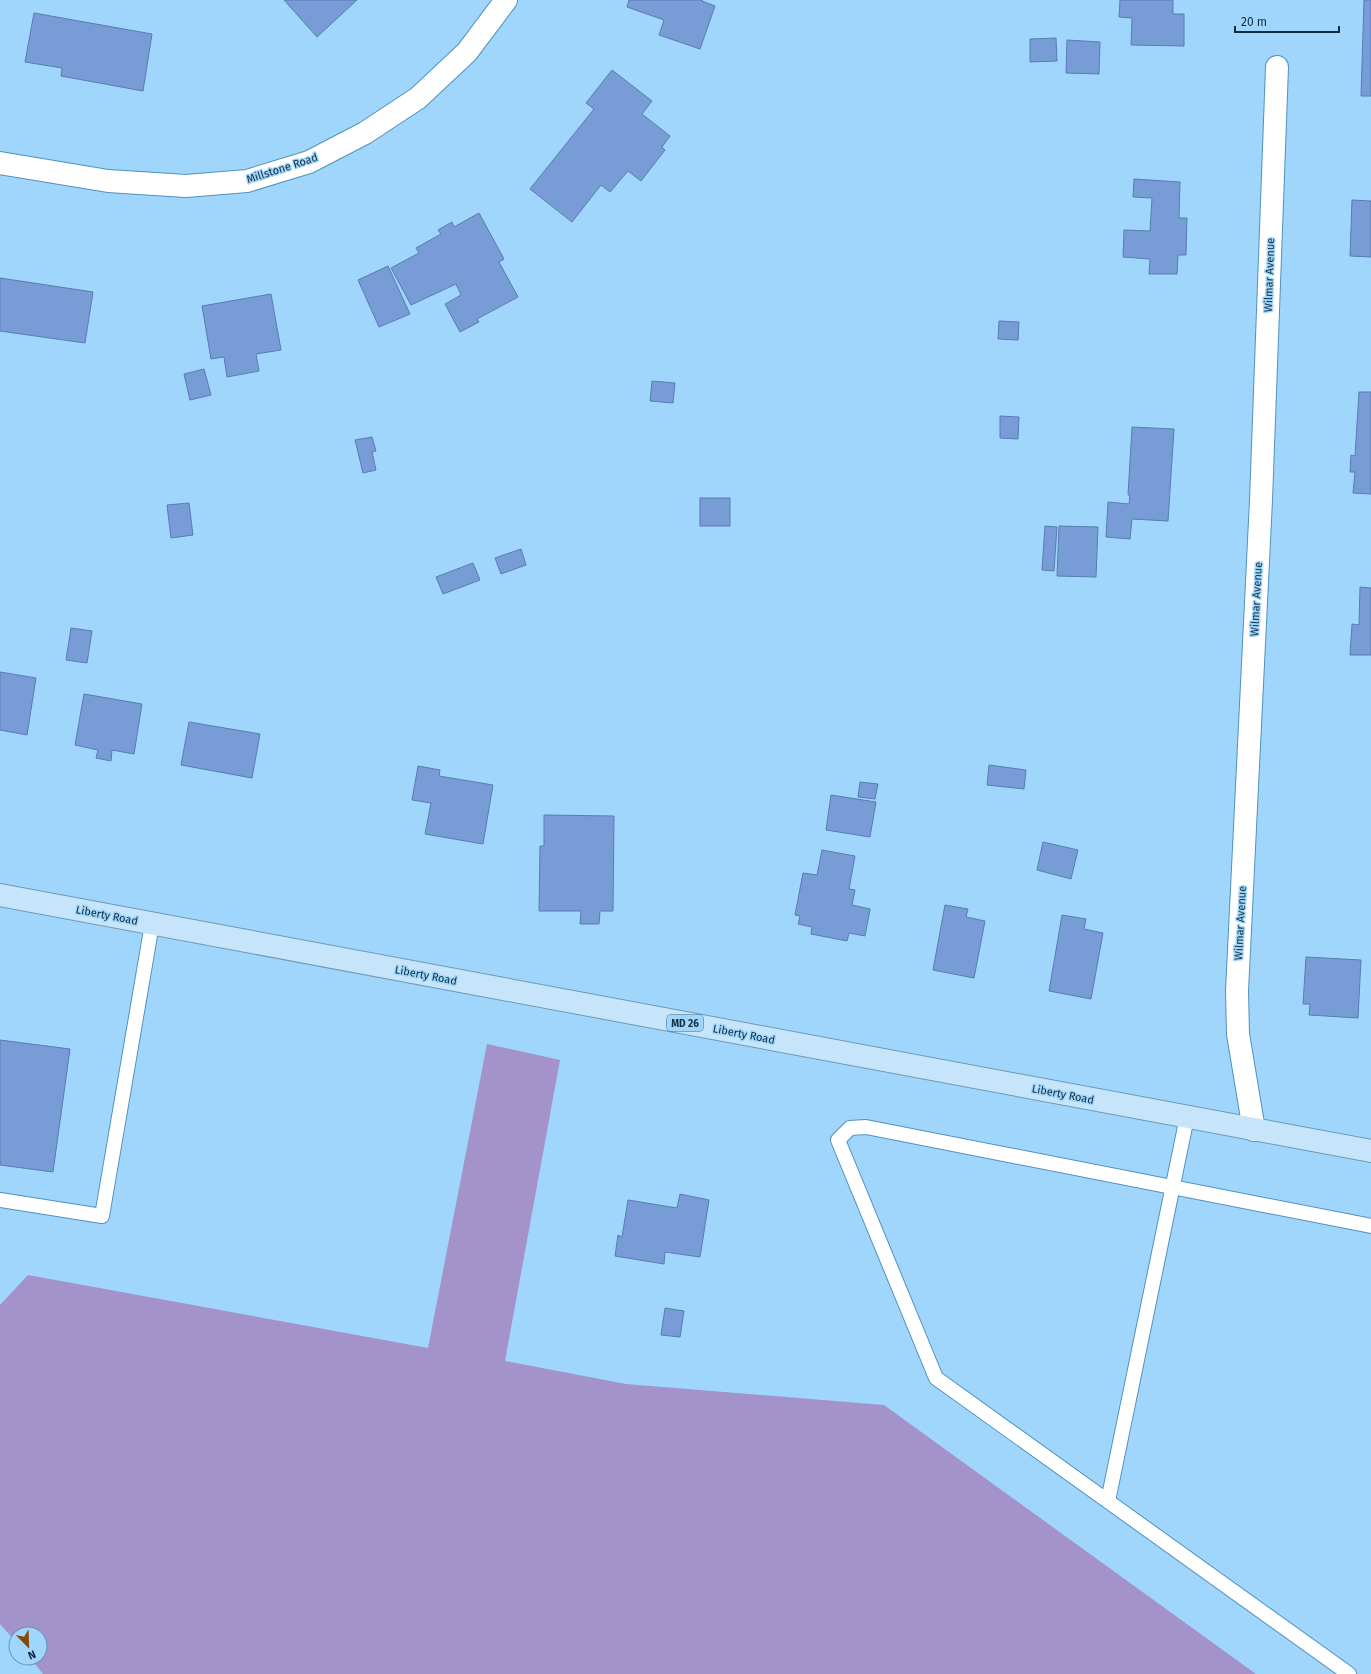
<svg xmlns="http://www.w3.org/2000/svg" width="1371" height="1674" viewBox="0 0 1371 1674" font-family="'Fira Sans',sans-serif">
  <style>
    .green { fill: #a492ca }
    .building { fill: #789dd6; stroke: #587bb3 }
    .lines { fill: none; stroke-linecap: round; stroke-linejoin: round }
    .service-casing { stroke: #4f92bd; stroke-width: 16 }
    .minor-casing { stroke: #4f92bd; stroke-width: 24 }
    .primary-casing { stroke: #6e99b7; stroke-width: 24 }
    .service { stroke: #fff; stroke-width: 14 }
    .minor { stroke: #fff; stroke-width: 22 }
    .primary { stroke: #c6e5fa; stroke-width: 22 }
    .labels { text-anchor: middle; stroke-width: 3; stroke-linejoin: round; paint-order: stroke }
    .shield { fill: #a1d6fc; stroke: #3c6078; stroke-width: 1 }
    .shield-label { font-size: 10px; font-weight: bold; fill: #112d3f }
    .street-label { font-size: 11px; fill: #112d3f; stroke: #a1d6fc }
  </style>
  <rect width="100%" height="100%" fill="#a1d6fc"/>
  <path class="green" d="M487 1044 560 1060 505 1361 626 1384 884 1405 1256 1674H43L30 1658H40V1634H16V1642L0 1624V1305L28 1275 428 1348Z"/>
  <g class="building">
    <path d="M284 0H357L317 37Z"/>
    <path d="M629 0H703L702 1 715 6 700 49 659 35 664 20 627 7Z"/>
    <path d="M1120 0H1173V14H1184V46L1131 45 1132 18 1119 17Z"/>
    <path d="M1364 0H1371V96H1361Z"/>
    <path d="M34 13 152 34 143 91 61 76 62 68 25 62Z"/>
    <path d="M1056 38 1057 61 1030 62V39Z"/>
    <path d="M1067 40 1100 42 1099 74 1066 73Z"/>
    <path d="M612 70 652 101 642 114 670 136 662 147 665 150 641 181 628 171 610 192 601 185 572 222 530 189 594 109 586 103Z"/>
    <path d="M1134 179 1180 182 1179 218H1187L1186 255H1178L1177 274H1149L1150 259 1123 257 1124 230 1150 231 1152 198 1133 197Z"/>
    <path d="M1352 200 1371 201V257L1350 256Z"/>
    <path d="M479 213 504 259 499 262 518 297 477 319 479 322 460 332 445 304 461 295 456 284 411 305 391 268 419 253 416 248 441 234 438 230 452 222 454 227Z"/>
    <path d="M388 266 410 314 379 327 358 280Z"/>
    <path d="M0 278 93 292 85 343 0 331Z"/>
    <path d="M271 294 281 350 256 354 259 371 227 377 224 357 211 359 202 306Z"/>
    <path d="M999 321 1019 322 1018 340 998 339Z"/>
    <path d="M204 369 211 395 190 400 184 374Z"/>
    <path d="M652 381 675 383 673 403 650 401Z"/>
    <path d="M1359 392H1371V494L1353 493 1355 472H1350L1351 455 1355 456Z"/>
    <path d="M1000 416 1019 417 1018 439 1000 438Z"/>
    <path d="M1132 427 1174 429 1168 521 1132 519 1130 539 1106 537 1108 502 1129 504 1130 495H1128Z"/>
    <path d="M372 437 376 451 372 452 376 470 363 473 355 440Z"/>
    <rect x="700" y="498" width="30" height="28"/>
    <path d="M189 503 193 535 171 538 167 505Z"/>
    <path d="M1045 526 1057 527 1054 571 1042 570Z"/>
    <path d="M1059 526 1098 527 1096 577 1057 576Z"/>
    <path d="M521 549 526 565 501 574 495 558Z"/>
    <path d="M473 563 480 580 443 594 436 577Z"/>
    <path d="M1360 587 1371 588V655H1350L1352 624 1359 625Z"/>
    <path d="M71 628 92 631 87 663 66 660Z"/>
    <path d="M0 672 36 678 27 735 0 730Z"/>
    <path d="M84 694 142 704 134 754 112 750 111 761 96 758 98 750 75 745Z"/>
    <path d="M189 722 260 734 252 778 181 765Z"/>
    <path d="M989 765 1026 770 1024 789 987 785Z"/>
    <path d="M418 766 440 770 439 776 493 785 483 844 425 834 431 803 412 800Z"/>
    <path d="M860 782 878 784 875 799 858 797Z"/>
    <path d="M831 795 876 802 870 837 826 830Z"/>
    <path d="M544 815 614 816 613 911H600L599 924H580L581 911H539L540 846H544Z"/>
    <path d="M1043 842 1078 850 1071 879 1037 870Z"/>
    <path d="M822 850 855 856 849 889 855 890 852 905 870 909 865 936 849 933 847 941 811 934 812 927 798 924 800 916 795 915 803 873 817 875Z"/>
    <path d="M945 905 968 909 966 917 985 921 974 978 933 970Z"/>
    <path d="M1062 915 1086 919 1084 929 1103 933 1091 999 1049 991Z"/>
    <path d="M1306 957 1361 960 1358 1018 1309 1015 1310 1004H1303Z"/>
    <path d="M0 1040 70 1049 53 1172 0 1165Z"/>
    <path d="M680 1194 709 1200 700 1257 665 1252 664 1264 615 1256 618 1235 622 1237 628 1200 677 1208Z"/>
    <path d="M665 1308 684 1311 680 1337 661 1335Z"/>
  </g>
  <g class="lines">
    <g class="service-casing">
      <g id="service">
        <path d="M0 1200 102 1216 152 924"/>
        <path d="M1108 1501 1187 1117"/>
        <path d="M1349 1674 936 1378 838 1140 850 1128 866 1127 1371 1226"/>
      </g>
    </g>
    <g class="minor-casing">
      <g id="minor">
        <path d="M0 163 108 181 186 186 247 181 309 162 365 133 418 98 467 52 506 0"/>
        <path d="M1254 1130 1238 1034 1237 991 1261 500 1277 67"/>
      </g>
    </g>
    <g class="primary-casing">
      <path id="primary" d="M0 895 1371 1151"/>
    </g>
    <use href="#service" class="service"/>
    <use href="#minor" class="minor"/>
    <use href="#primary" class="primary"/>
  </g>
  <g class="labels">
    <rect class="shield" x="667" y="1015" width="36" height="16" rx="3"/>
    <g class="shield-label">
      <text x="685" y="1027">MD 26</text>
    </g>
    <g class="street-label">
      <text transform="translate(282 168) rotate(-18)" y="4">Millstone Road</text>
      <text transform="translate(1269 275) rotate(-88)" y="4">Wilmar Avenue</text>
      <text transform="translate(1256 599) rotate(-87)" y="4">Wilmar Avenue</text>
      <text transform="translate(107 915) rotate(11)" y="4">Liberty Road</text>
      <text transform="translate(1240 923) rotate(-87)" y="4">Wilmar Avenue</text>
      <text transform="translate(426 975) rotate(11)" y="4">Liberty Road</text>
      <text transform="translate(744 1034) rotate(11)" y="4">Liberty Road</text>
      <text transform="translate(1063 1094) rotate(11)" y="4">Liberty Road</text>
    </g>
  </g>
  <g transform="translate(28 1646) rotate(157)"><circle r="19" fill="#a1d6fc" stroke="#6792b0"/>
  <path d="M0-3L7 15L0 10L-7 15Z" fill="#854906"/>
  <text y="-6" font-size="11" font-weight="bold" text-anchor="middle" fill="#112d3f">N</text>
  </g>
  <path d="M1235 26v6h104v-6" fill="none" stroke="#112d3f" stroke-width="2"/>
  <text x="1241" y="26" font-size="12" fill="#112d3f" stroke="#a1d6fc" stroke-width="3" paint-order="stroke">20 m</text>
</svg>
